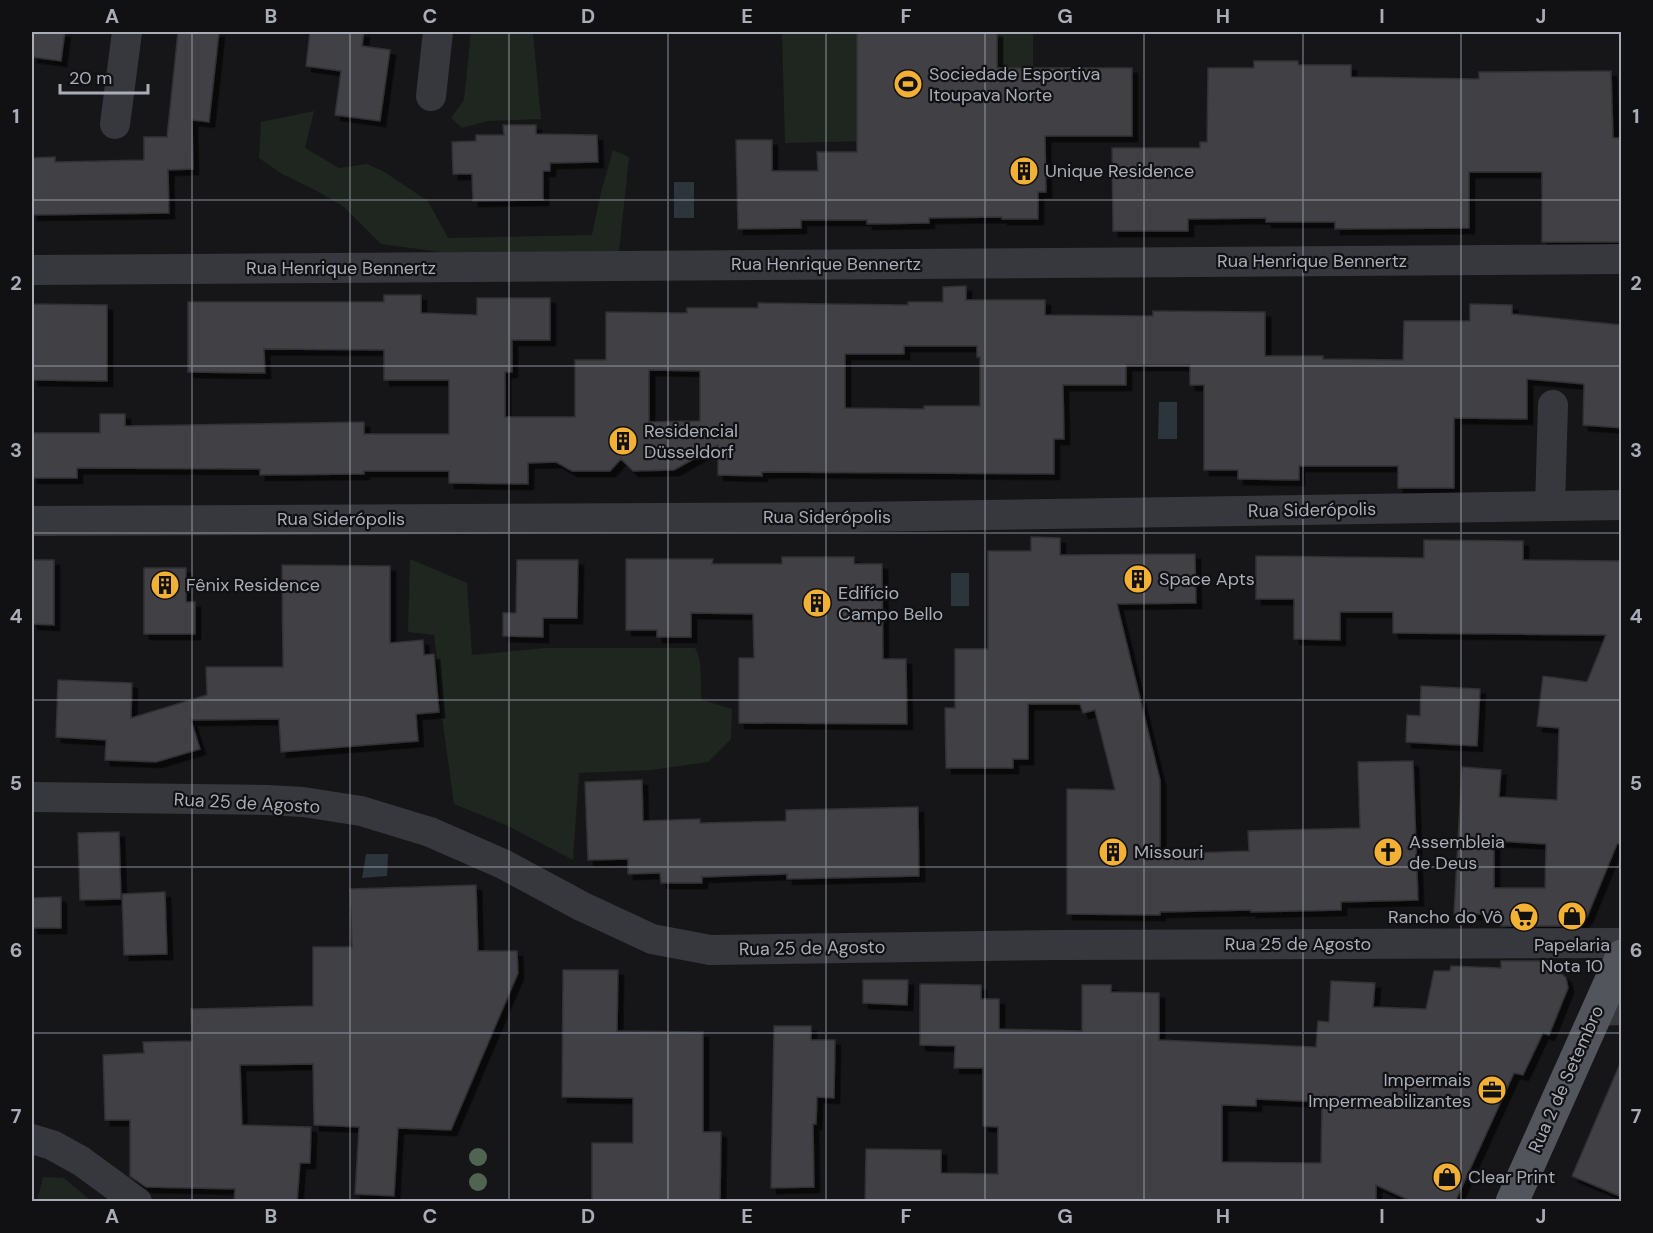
<svg xmlns="http://www.w3.org/2000/svg" width="1653" height="1233" viewBox="0 0 1653 1233" font-family="'DM Sans',sans-serif">
  <style>
    .green { fill: #1e261f }
    .water { fill: #2c353c }
    .building { fill: #404145; stroke: #303034; stroke-width: 1.5; fill-rule: evenodd; filter: url(#shadow) }
    .lines { fill: none; stroke-linecap: round; stroke-linejoin: round }
    .minor { stroke: #37383d; stroke-width: 30 }
    .major { stroke: #53555c; stroke-width: 33 }
    .tree { fill: #506452 }
    .grid { fill: none; stroke: #a8adb8; stroke-width: 1.5; stroke-opacity: 0.55 }
    .labels { text-anchor: middle; stroke-width: 4.5; stroke-linejoin: round; paint-order: stroke }
    .poi-label { font-size: 18px; fill: #a8adb8; stroke: #111113; text-anchor: start }
    .street-label { font-size: 18px; fill: #a8adb8; stroke: #111113 }
    .neatline { fill: none; stroke: #a8adb8; stroke-width: 2 }
    .grid-label { font-size: 20px; text-anchor: middle; font-weight: bold; fill: #a8adb8 }
  </style>
  <defs>
    <filter id="shadow"><feDropShadow dx="5.5" dy="5.5" stdDeviation="0" flood-color="#0009"/></filter>
  </defs>
  <rect width="100%" height="100%" fill="#161618"/>
  <g class="green">
    <path d="M471 32H533L541 119 488 121 462 128 451 118 464 100Z"/>
    <path d="M782 32H1033V137L785 143Z"/>
    <path d="M314 111 305 148 339 168 367 164 383 171 428 201 448 238 592 235 600 196 613 150 629 157 619 252 505 254 441 252 381 244 344 207 317 191 282 174 259 158 261 122Z"/>
    <path d="M410 559 467 583 472 655 546 648H695C704 663 699 683 702 700L732 709 731 739 708 762 651 770 579 773 573 860 508 826 454 804 441 710 439 674 434 635 408 632Z"/>
    <path d="M43 1177 64 1178 91 1201H37Z"/>
  </g>
  <g class="water">
    <rect x="674" y="182" width="20" height="36"/>
    <path d="M1159 402H1177V439H1158Z"/>
    <rect x="951" y="573" width="18" height="33"/>
    <path d="M366 854H388L387 876 362 878Z"/>
  </g>
  <g class="building">
    <path d="M32 32H65L61 61 32 57Z"/>
    <path d="M178 32H219L209 122 192 120 193 169 168 170 169 213 32 215V158L55 157V162L144 160V137H167Z"/>
    <path d="M310 32H364L362 46 390 50 380 121 335 115 341 71 306 66Z"/>
    <path d="M857 32H997V68H1132V136H1045L1046 192H1038V219H1002V217L929 218V223L867 224V220H801V228L738 229 736 140H772V171H818L817 152H857Z"/>
    <path d="M1254 61H1298V65H1351V77L1479 79V72L1611 71 1613 138H1622V242H1542V172H1469V228L1335 229V222H1266V218L1188 219V231H1113L1112 148H1200V142H1207L1208 68H1254Z"/>
    <path d="M503 125H536V134L597 135 598 162 550 163V171H543V200L473 201 472 174H453L452 142 476 141V135H504Z"/>
    <path d="M966 286V300H1045V315L1153 316V311L1265 312V356H1323V359L1403 360 1404 321H1470V304L1512 305V314L1622 325V428L1583 425 1584 384 1527 379V419L1454 418V488H1398V466H1299V480L1238 479V470H1204V385H1190V365H1126V385H1063L1064 439H1054V474L762 472V476L718 475V445L674 470 633 471 621 459 610 471H572L556 462 528 463V484L449 483V471H364V474L260 475V469L77 468V478H32V433H100V414H125V426L364 422V434H449V380H384V350L264 349 265 373 188 372V302H384V295H421V313L477 315V298H550V340H512V372H505V417H575V360H606V312L687 313V308H758V303L908 305V302H943V287ZM904 346H977V357H980V406H924V409L845 408V354H904ZM649 370 700 371V421L649 422Z"/>
    <path d="M32 304 107 305V381L32 380Z"/>
    <path d="M1031 537 1060 538V555L1195 554 1196 603 1117 604 1160 780V854L1249 851 1248 831 1360 828 1358 762 1413 761 1418 900 1341 902V910L1251 912V910L1160 912V915L1067 914V789L1115 790 1095 710 1083 713 1080 704H1028V759H1013V768H946L945 708H955V649H988V551H1031Z"/>
    <path d="M1424 540 1523 541V560L1622 561V844H1617L1587 917 1578 926H1501V914H1454L1462 767 1501 770 1499 797 1557 800 1559 728 1537 726 1543 676 1587 682 1606 635 1393 633V612H1340V640L1294 639V599H1256V556L1424 558ZM1494 841 1546 844 1545 888H1494Z"/>
    <path d="M782 557H854V564H882L883 659H906L907 724 739 723V658H754L753 614 691 613V637H657V630H626V559H713L712 564H782Z"/>
    <path d="M32 560H54V625L32 624Z"/>
    <path d="M517 560H578L577 618H543V637L503 636V613H516Z"/>
    <path d="M282 565 390 566V643L423 640 424 655 434 654 439 712 416 714 418 741 281 752 279 719 191 720 200 749 156 762 105 760 106 740 56 737 58 680 132 683 131 718 207 695 206 667H283Z"/>
    <path d="M144 568H186V602H195V634H144Z"/>
    <path d="M1421 686 1480 689 1477 746 1406 742 1407 715 1420 716Z"/>
    <path d="M642 780 643 821 700 819V823L786 821V810L918 807 919 876 787 879V874L702 877V883H661L660 873 628 874V859L588 860 585 782Z"/>
    <path d="M119 832 121 899 80 900 78 833Z"/>
    <path d="M476 885 478 951H517L518 973 451 1130 398 1128 394 1196 355 1194 359 1127 314 1125 313 1064 240 1065 242 1125 311 1127 310 1163H300L297 1202H234L235 1189 146 1187 130 1176V1120H105L103 1055 144 1053 143 1042 192 1041 191 1009 313 1006V947H352L350 889Z"/>
    <path d="M165 892 167 954 124 955 122 894Z"/>
    <path d="M61 897V928H32V898Z"/>
    <path d="M1501 961H1548L1566 978 1568 988 1549 1035 1543 1033 1523 1075 1514 1073 1455 1202H1413L1376 1185V1202H865L866 1149 941 1150V1173L998 1174V1127L983 1126V1068H954L955 1046 920 1045V984L981 985V999H999V1029L1082 1031V985H1111V992L1159 993V1040L1316 1047 1318 1021 1329 1022 1331 981 1375 983 1373 1007 1426 1009 1434 971H1450L1451 966 1501 968ZM1256 1099 1322 1102 1321 1163 1222 1162V1105L1256 1106Z"/>
    <path d="M563 970H618L617 1031 703 1032V1132H721L720 1202H592V1143H633V1098L562 1097Z"/>
    <path d="M863 980H908L907 1005 863 1003Z"/>
    <path d="M774 1026H811V1040H835L834 1098 817 1097 816 1124H813L814 1187 771 1188Z"/>
    <path d="M1622 1059V1197L1572 1176Z"/>
  </g>
  <g class="lines">
    <g class="minor">
      <path d="M431 96 438 32"/>
      <path d="M115 124 127 32"/>
      <path d="M32 270 1622 259"/>
      <path d="M1550 506 1553 405"/>
      <path d="M32 521 854 517 1622 505"/>
      <path d="M32 797 267 800 303 802 361 811 430 832 503 864 581 906 652 939 710 950 1059 945 1622 943"/>
      <path d="M1596 1011 1622 1010"/>
      <path d="M32 1139 52 1145 81 1161 137 1202"/>
    </g>
    <path class="major" d="M1512 1202 1622 956"/>
  </g>
  <g class="tree">
    <circle cx="478" cy="1157" r="9"/>
    <circle cx="478" cy="1182" r="9"/>
  </g>
  <path class="grid" d="M192 32V1202M350 32V1202M509 32V1202M668 32V1202M826 32V1202M985 32V1202M1144 32V1202M1303 32V1202M1461 32V1202M32 200H1622M32 366H1622M32 533H1622M32 700H1622M32 867H1622M32 1033H1622"/>
  <defs>
    <g id="stadium-disc" transform="scale(1.5)"><circle r="9.5" fill="#f2b134" stroke="#111113"/><path d="M0-5a6.5 5 0 1 0 0 10a6.5 5 0 1 0 0-10ZM-3.5-1.8h7v3.6h-7Z" fill="#111"/></g>
    <g id="building-disc" transform="scale(1.5)"><circle r="9.5" fill="#f2b134" stroke="#111113"/><path d="M-4-6H4V6H1V3H-1V6H-4ZM-2.5-4.3h1.7v1.8h-1.7ZM.8-4.3h1.7v1.8H.8ZM-2.5-1h1.7V.8h-1.7ZM.8-1h1.7V.8H.8Z" fill="#111"/></g>
    <g id="church-disc" transform="scale(1.5)"><circle r="9.5" fill="#f2b134" stroke="#111113"/><path d="M-1.2-6h2.4v3.5h3.3v2.4h-3.3V6h-2.4V-.1h-3.3v-2.4h3.3Z" fill="#111"/></g>
    <g id="shop-disc" transform="scale(1.5)"><circle r="9.5" fill="#f2b134" stroke="#111113"/><path d="M-5-2.5h2.3a2.7 3.5 0 0 1 5.4 0H5L5.5 6h-11ZM-1.5-2.5h3a1.5 2.3 0 0 0-3 0Z" fill="#111"/></g>
    <g id="supermarket-disc" transform="scale(1.5)"><circle r="9.5" fill="#f2b134" stroke="#111113"/><path d="M-6-5.5h2.5l.6 2H6L4.5 2H-2.5L-4.4-4H-6ZM-1.5 3.2a1.3 1.3 0 1 0 .1 0ZM3 3.2a1.3 1.3 0 1 0 .1 0Z" fill="#111"/></g>
    <g id="office-disc" transform="scale(1.5)"><circle r="9.5" fill="#f2b134" stroke="#111113"/><path d="M-6-3h4V-5.5h4V-3h4V5H-6ZM-1-4.5V-3h2v-1.5ZM-6 0V1H6V0Z" fill="#111"/></g>
  </defs>
  <g fill-rule="evenodd">
    <use href="#stadium-disc" x="908" y="84"/>
    <use href="#building-disc" x="1024" y="171"/>
    <use href="#building-disc" x="623" y="441"/>
    <use href="#building-disc" x="1138" y="579"/>
    <use href="#building-disc" x="165" y="585"/>
    <use href="#building-disc" x="817" y="603"/>
    <use href="#building-disc" x="1113" y="852"/>
    <use href="#church-disc" x="1388" y="852"/>
    <use href="#shop-disc" x="1572" y="916"/>
    <use href="#supermarket-disc" x="1524" y="917"/>
    <use href="#office-disc" x="1492" y="1090"/>
    <use href="#shop-disc" x="1447" y="1177"/>
  </g>
  <g class="labels">
    <g class="poi-label">
      <text x="929" y="80">Sociedade Esportiva<tspan x="929" dy="21">Itoupava Norte</tspan></text>
      <text x="1045" y="177">Unique Residence</text>
      <text x="644" y="437">Residencial<tspan x="644" dy="21">Düsseldorf</tspan></text>
      <text x="1159" y="585">Space Apts</text>
      <text x="186" y="591">Fênix Residence</text>
      <text x="838" y="599">Edifício<tspan x="838" dy="21">Campo Bello</tspan></text>
      <text x="1409" y="848">Assembleia<tspan x="1409" dy="21">de Deus</tspan></text>
      <text x="1134" y="858">Missouri</text>
      <text x="1503" y="923" text-anchor="end">Rancho do Vô</text>
      <text x="1572" y="951" text-anchor="middle">Papelaria<tspan x="1572" dy="21">Nota 10</tspan></text>
      <text x="1471" y="1086" text-anchor="end">Impermais<tspan x="1471" dy="21">Impermeabilizantes</tspan></text>
      <text x="1468" y="1183">Clear Print</text>
    </g>
    <g class="street-label">
      <text x="1312" y="267">Rua Henrique Bennertz</text>
      <text x="826" y="270">Rua Henrique Bennertz</text>
      <text x="341" y="274">Rua Henrique Bennertz</text>
      <text transform="translate(1312 510) rotate(-1)" y="6">Rua Siderópolis</text>
      <text x="827" y="523">Rua Siderópolis</text>
      <text x="341" y="525">Rua Siderópolis</text>
      <text transform="translate(247 803) rotate(3)" y="6">Rua 25 de Agosto</text>
      <text x="1298" y="950">Rua 25 de Agosto</text>
      <text transform="translate(812 948) rotate(-1)" y="6">Rua 25 de Agosto</text>
      <text transform="translate(1566 1079) rotate(-66)" y="6">Rua 2 de Setembro</text>
    </g>
  </g>
  <rect width="1653" height="1233" fill="none" stroke="#111113" stroke-width="66"/>
  <path d="M60 84v9h88v-9" fill="none" stroke="#a8adb8" stroke-width="3"/>
  <text x="69" y="84" font-size="18" fill="#a8adb8" stroke="#111113" stroke-width="4.5" paint-order="stroke">20 m</text>
  <rect x="33" y="33" width="1587" height="1167" class="neatline"/>
  <g class="grid-label">
    <text x="112" y="23">A</text>
    <text x="271" y="23">B</text>
    <text x="430" y="23">C</text>
    <text x="588" y="23">D</text>
    <text x="747" y="23">E</text>
    <text x="906" y="23">F</text>
    <text x="1065" y="23">G</text>
    <text x="1223" y="23">H</text>
    <text x="1382" y="23">I</text>
    <text x="1541" y="23">J</text>
    <text x="16" y="123">1</text>
    <text x="1636" y="123">1</text>
    <text x="16" y="290">2</text>
    <text x="1636" y="290">2</text>
    <text x="16" y="457">3</text>
    <text x="1636" y="457">3</text>
    <text x="16" y="623">4</text>
    <text x="1636" y="623">4</text>
    <text x="16" y="790">5</text>
    <text x="1636" y="790">5</text>
    <text x="16" y="957">6</text>
    <text x="1636" y="957">6</text>
    <text x="16" y="1123">7</text>
    <text x="1636" y="1123">7</text>
    <text x="112" y="1223">A</text>
    <text x="271" y="1223">B</text>
    <text x="430" y="1223">C</text>
    <text x="588" y="1223">D</text>
    <text x="747" y="1223">E</text>
    <text x="906" y="1223">F</text>
    <text x="1065" y="1223">G</text>
    <text x="1223" y="1223">H</text>
    <text x="1382" y="1223">I</text>
    <text x="1541" y="1223">J</text>
  </g>
</svg>
